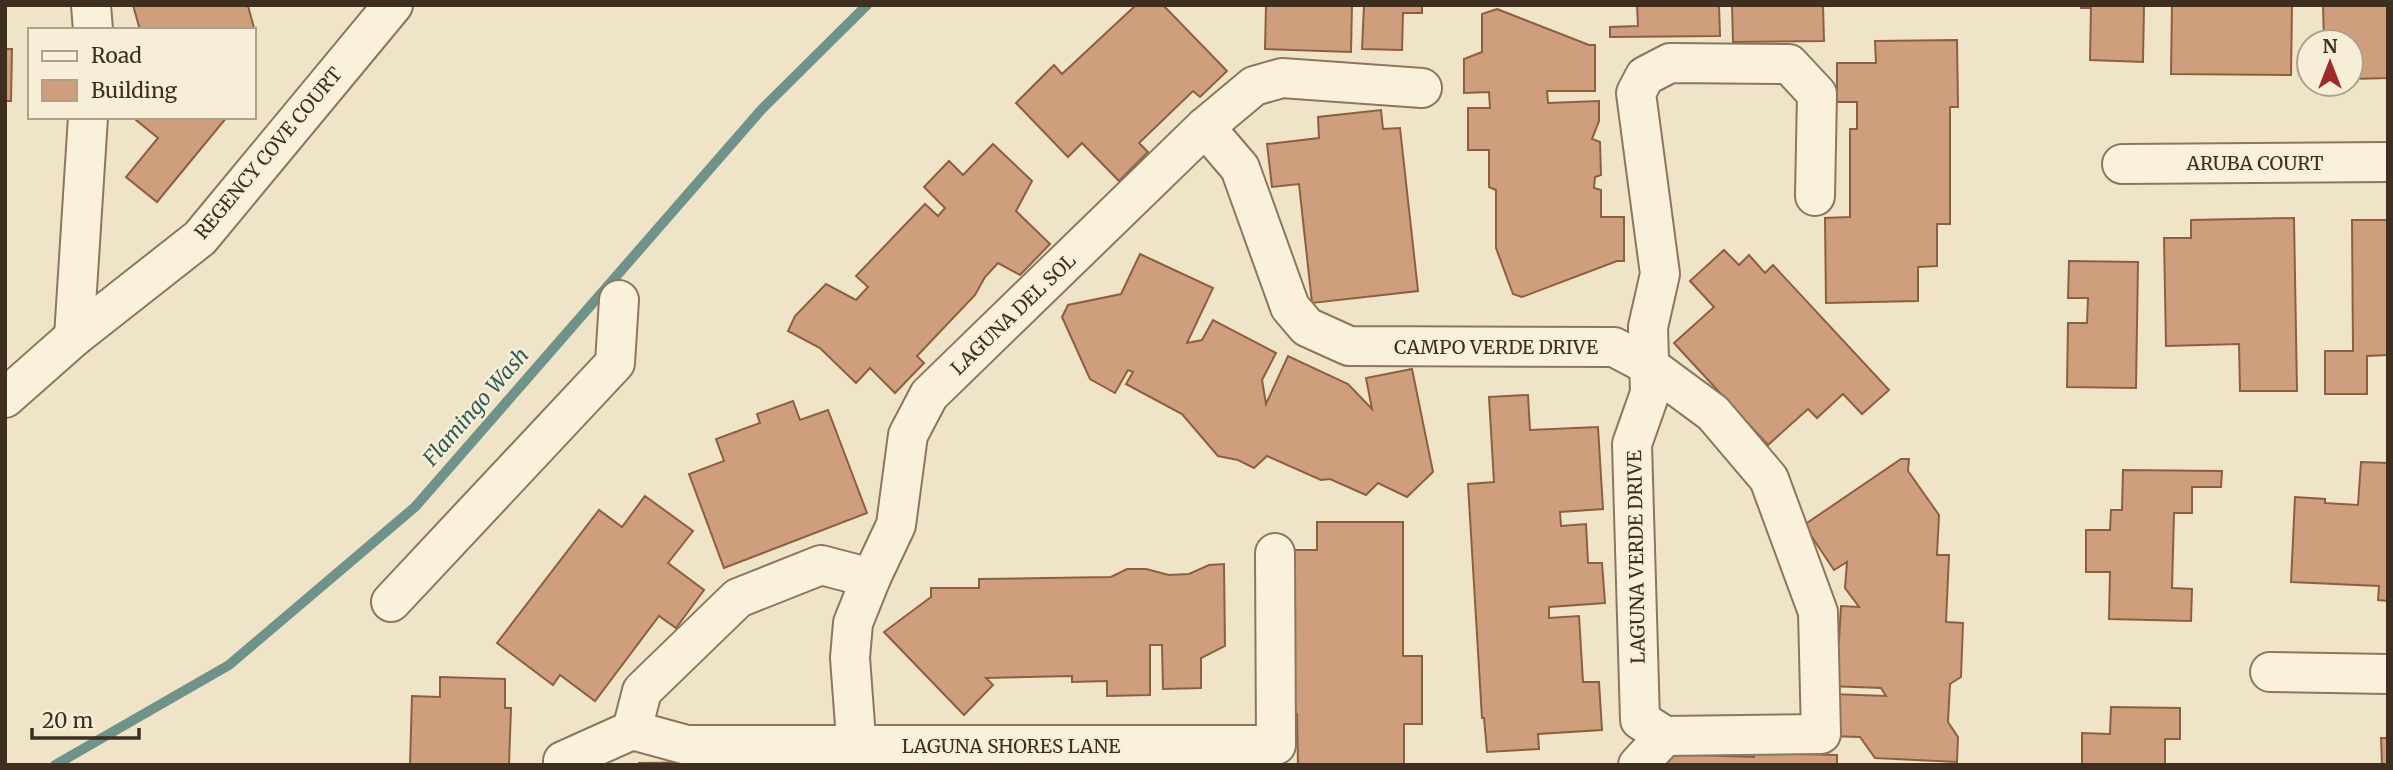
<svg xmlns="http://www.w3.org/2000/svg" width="2393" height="770" viewBox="0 0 2393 770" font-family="Merriweather,serif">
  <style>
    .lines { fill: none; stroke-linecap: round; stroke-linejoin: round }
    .stream { stroke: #6f938a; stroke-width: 10 }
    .building { fill: #cf9f7d; stroke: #8d5f41; stroke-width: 2 }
    .minor-casing { stroke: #8d765c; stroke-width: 42 }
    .minor { stroke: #faf1dc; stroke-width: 38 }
    .labels { text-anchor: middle; stroke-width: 5; stroke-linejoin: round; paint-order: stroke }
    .street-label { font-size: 19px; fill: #3d2e20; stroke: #f7eed8 }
    .water-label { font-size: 21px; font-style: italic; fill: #2f5d5a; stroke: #f7eed8 }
  </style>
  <rect width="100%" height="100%" fill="#f0e4c8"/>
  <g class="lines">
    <path class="stream" d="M55 765 229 665 415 507 762 109 867 5"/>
  </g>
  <g class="building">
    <path d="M133 5H253L248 6 256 35 254 36V30H140Z"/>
    <path d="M1136 5H1163L1227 71 1200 97 1193 91 1139 143 1148 152 1119 181 1082 143 1068 157 1016 103 1054 65 1062 74Z"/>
    <path d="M1266 5H1352L1351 52 1265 49Z"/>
    <path d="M1364 5H1422V13H1403L1402 50 1362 49Z"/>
    <path d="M1637 5H1719L1720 36 1610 37V27L1638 26Z"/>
    <path d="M1732 5H1823L1824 41 1733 42Z"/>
    <path d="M2081 5H2144L2143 62 2090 60 2091 8H2081Z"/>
    <path d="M2172 5H2292L2291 75 2171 74Z"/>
    <path d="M2323 5H2388V78L2351 79V42L2324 41Z"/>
    <path d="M1497 9 1589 45H1595V91H1547L1548 103 1599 101V121L1592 139 1600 142 1601 175 1595 177 1594 188 1601 190V217H1624V261H1617L1522 297 1513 294 1496 248V190L1489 187V150H1468V108H1490L1489 92 1464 93V59L1482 52V14Z"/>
    <path d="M1957 40 1958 107H1950V224H1937V266L1918 267V301L1826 303 1825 218 1850 217V129H1857V102H1837V63H1876L1875 41Z"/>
    <path d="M5 49H12L11 101H5Z"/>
    <path d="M1381 110 1383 129 1400 128 1418 291 1312 303 1299 184 1272 187 1267 144 1319 138 1318 117Z"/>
    <path d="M138 117H227L157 202 126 177 158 138 136 120Z"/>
    <path d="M993 144 1032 181 1016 211 1050 244 1020 275 998 263 985 277 975 295 917 356 924 363 895 393 870 368 856 383 820 348 788 331 795 316 826 284 856 300 868 287 856 276 925 204 938 216 945 208 924 187 949 161 963 175Z"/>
    <path d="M2294 218 2297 391H2240L2239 344 2166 346 2164 238H2191V220Z"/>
    <path d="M2352 220H2388V355L2367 356V394H2325V351H2353Z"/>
    <path d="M1724 250 1739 265 1749 255 1765 273 1773 265 1889 390 1862 414 1843 394 1817 418 1808 409 1768 445 1674 343 1714 307 1690 281Z"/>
    <path d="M1140 254 1213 288 1187 343 1202 340 1213 320 1276 353 1262 380 1266 404 1288 356 1348 384 1372 409 1366 378 1412 369 1433 472 1407 497 1378 483 1366 495 1330 479 1321 480 1267 456 1254 468 1238 460 1218 456 1182 414 1126 384 1133 372 1128 370 1115 393 1090 379 1062 317 1068 305 1121 294Z"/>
    <path d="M2069 261 2138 262 2136 388 2067 387 2068 323H2087L2088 298H2068Z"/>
    <path d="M1528 395 1530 430 1598 427 1603 509 1560 512 1561 526 1586 524 1588 563H1602L1605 603 1549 607V618L1579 616 1583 682H1599L1602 730 1538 734 1539 749 1487 752 1484 718H1482L1468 484 1494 482 1489 397Z"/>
    <path d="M793 401 800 420 828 410 867 513 724 568 689 474 724 461 716 439 760 423 757 414Z"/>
    <path d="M1901 459H1909L1908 471 1939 515 1937 555H1949L1946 622 1963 623 1961 677 1950 684 1948 722 1958 737 1957 762 1875 758 1860 737 1829 736 1831 694 1886 696 1881 688 1828 686 1830 647 1839 641 1841 606 1859 607 1845 588 1847 562 1834 570 1804 525Z"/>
    <path d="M2361 462 2388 463V601L2378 600 2379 586 2291 582 2295 497 2325 499V503L2358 505Z"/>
    <path d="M2123 470 2222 471 2221 487H2192V513H2174L2172 588 2192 589 2191 621 2109 619 2110 572H2086V530H2110L2111 510H2122Z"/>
    <path d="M645 496 693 531 668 563 704 590 676 628 659 616 595 701 560 675 553 685 497 643 599 510 622 527Z"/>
    <path d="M1317 522H1403V656H1422V724H1404V765H1298L1297 714 1287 709 1288 550H1317Z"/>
    <path d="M1224 564 1225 646 1201 658V688L1163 689 1162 645H1150V695L1107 696V681L1072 682V676L986 678 993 685 964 715 884 632 931 597V588H979V579L1111 577 1127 569H1146L1169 575 1189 574 1209 565Z"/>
    <path d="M440 677 505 679V708H511L509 765H410L412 696 440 697Z"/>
    <path d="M2111 707 2180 708V739H2165V765H2082V733L2110 734Z"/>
    <path d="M2381 738H2388V765H2382Z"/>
    <path d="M1754 753 1837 755V765H1661V754L1754 757Z"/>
    <path d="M729 762V765H639V763Z"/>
  </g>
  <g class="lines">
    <g class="minor-casing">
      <g id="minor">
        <path d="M91 5 93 30"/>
        <path d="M1205 127 1240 168 1290 307 1307 327 1349 346 1614 347 1648 365 1713 413 1769 479 1818 612 1821 734 1665 736 1638 765"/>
        <path d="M2122 164 2388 162"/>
        <path d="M74 337 88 117"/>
        <path d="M5 398 74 337 200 238 393 5"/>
        <path d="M391 602 615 363 619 300"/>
        <path d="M2270 672 2388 674"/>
        <path d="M632 730 642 691 738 598 821 565 871 578"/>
        <path d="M1665 736 1640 720 1632 444 1650 393 1648 327 1660 274 1636 93 1645 76 1670 63 1789 64 1817 94 1815 196"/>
        <path d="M563 761 632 730 687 745H1276L1275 553"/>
        <path d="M858 765 850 658 853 623 871 578 896 525 908 435 929 395 1205 127 1254 86 1282 78 1422 88"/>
      </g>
    </g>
    <use href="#minor" class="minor"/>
  </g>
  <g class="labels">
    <g class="street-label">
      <text transform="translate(268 153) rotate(-50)" y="7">REGENCY COVE COURT</text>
      <text x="2255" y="170">ARUBA COURT</text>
      <text transform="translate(1013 314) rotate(-44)" y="7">LAGUNA DEL SOL</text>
      <text x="1496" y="354">CAMPO VERDE DRIVE</text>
      <text transform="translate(1636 557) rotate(-91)" y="7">LAGUNA VERDE DRIVE</text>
      <text x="1011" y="753">LAGUNA SHORES LANE</text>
    </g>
    <g class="water-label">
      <text transform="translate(476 407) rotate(-49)" y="7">Flamingo Wash</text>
    </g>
  </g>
  <rect width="2393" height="770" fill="none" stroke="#3d2e20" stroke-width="14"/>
  <rect x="28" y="28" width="228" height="91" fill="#f7eed8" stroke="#ada18e" stroke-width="2"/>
  <rect x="42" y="51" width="35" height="10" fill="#faf1dc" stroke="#ada18e" stroke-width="2"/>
  <text x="91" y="63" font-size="21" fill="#3d2e20">Road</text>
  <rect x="42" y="80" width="35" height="21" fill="#cf9f7d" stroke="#ada18e" stroke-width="2"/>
  <text x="91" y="98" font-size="21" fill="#3d2e20">Building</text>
  <g transform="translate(2330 63)"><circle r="33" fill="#f7eed8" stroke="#ada18e" stroke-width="2"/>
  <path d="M0-5L12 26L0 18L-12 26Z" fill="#9e2a2b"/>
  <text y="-10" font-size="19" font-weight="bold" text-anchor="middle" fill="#3d2e20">N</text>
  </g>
  <path d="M32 728v10h107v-10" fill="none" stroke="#3d2e20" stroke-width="3.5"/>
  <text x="42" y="728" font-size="21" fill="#3d2e20" stroke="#f7eed8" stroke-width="5" paint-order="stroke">20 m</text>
</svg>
